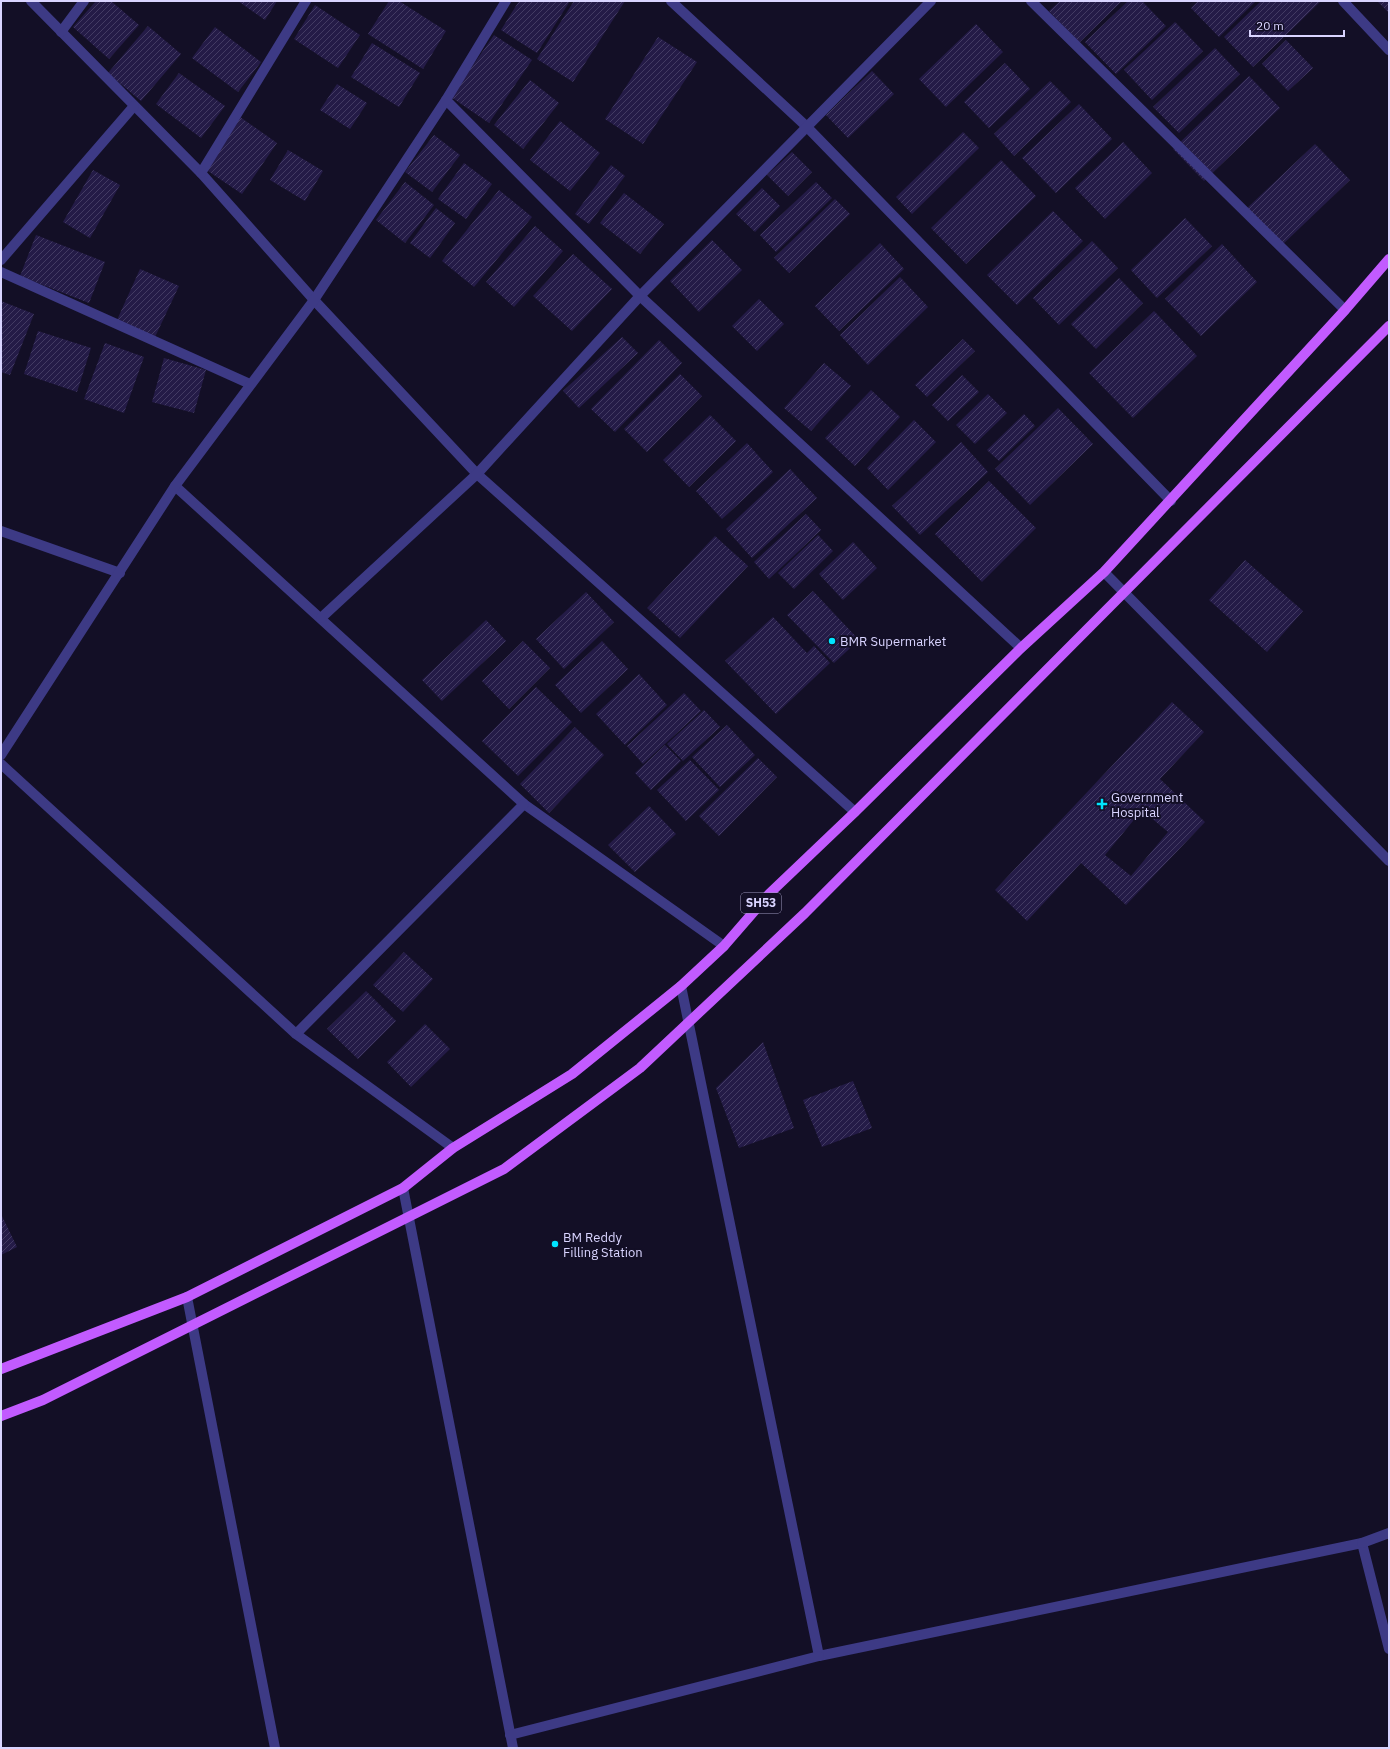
<svg xmlns="http://www.w3.org/2000/svg" width="1390" height="1749" viewBox="0 0 1390 1749" font-family="'IBM Plex Sans',sans-serif">
  <style>
    .building { fill: url(#building-hatch); fill-rule: evenodd }
    .lines { fill: none; stroke-linecap: round; stroke-linejoin: round }
    .street { stroke: #3d3a85; stroke-width: 10 }
    .primary { stroke: #c25bff; stroke-width: 10 }
    .poi-dot { fill: #00e5ff; stroke: #130f26; stroke-width: 1.5 }
    .labels { text-anchor: middle; stroke-width: 4; stroke-linejoin: round; paint-order: stroke }
    .shield { fill: #130f26; stroke: #9e99be; stroke-width: 1 }
    .shield-label { font-size: 12px; font-weight: bold; fill: #d9d4ff }
    .poi-label { font-size: 13px; fill: #d9d4ff; stroke: #130f26; text-anchor: start }
  </style>
  <defs>
    <pattern id="building-hatch" width="6" height="6" patternUnits="userSpaceOnUse"><rect width="6" height="6" fill="#241b47"/><path d="M-1 1l2-2M0 6l6-6M5 7l2-2" fill="none" stroke="#433b63"/></pattern>
  </defs>
  <rect width="100%" height="100%" fill="#130f26"/>
  <g class="building">
    <path d="M96 1H111L139 25 109 59 73 27Z"/>
    <path d="M238 1H277L265 20Z"/>
    <path d="M389 1H399L446 31 423 69 368 34Z"/>
    <path d="M519 1H570L537 53 501 30Z"/>
    <path d="M574 1H625L573 82 537 59Z"/>
    <path d="M1060 1H1122L1079 43 1049 11Z"/>
    <path d="M1128 1H1142L1166 26 1116 74 1085 42Z"/>
    <path d="M1198 1H1256L1219 37 1191 8Z"/>
    <path d="M1261 1 1320 2 1253 67 1224 37Z"/>
    <path d="M1377 1H1389V13Z"/>
    <path d="M315 5 360 35 338 68 294 39Z"/>
    <path d="M1175 22 1203 51 1152 100 1124 70Z"/>
    <path d="M976 24 1003 52 946 107 919 79Z"/>
    <path d="M148 26 181 54 141 101 108 73Z"/>
    <path d="M215 27 261 62 238 92 192 58Z"/>
    <path d="M494 35 532 60 489 123 451 97Z"/>
    <path d="M658 37 697 62 643 144 605 119Z"/>
    <path d="M1286 40 1313 68 1288 91 1262 64Z"/>
    <path d="M372 43 420 73 399 107 351 77Z"/>
    <path d="M1215 48 1240 74 1179 133 1153 107Z"/>
    <path d="M1005 63 1030 89 989 128 964 102Z"/>
    <path d="M872 71 894 94 848 138 826 115Z"/>
    <path d="M179 73 225 106 201 138 156 104Z"/>
    <path d="M1249 76 1280 108 1204 181 1173 149Z"/>
    <path d="M530 80 559 103 523 149 494 125Z"/>
    <path d="M1050 81 1071 102 1014 156 994 134Z"/>
    <path d="M337 84 367 103 350 129 320 110Z"/>
    <path d="M1079 104 1112 139 1056 193 1022 158Z"/>
    <path d="M240 117 277 143 242 194 205 169Z"/>
    <path d="M560 121 600 153 570 191 530 160Z"/>
    <path d="M963 132 979 148 912 214 896 197Z"/>
    <path d="M434 135 460 155 432 192 405 172Z"/>
    <path d="M1123 142 1152 173 1105 219 1075 188Z"/>
    <path d="M1315 144 1350 180 1280 247 1245 210Z"/>
    <path d="M288 150 323 171 305 201 270 180Z"/>
    <path d="M792 152 812 172 788 196 767 175Z"/>
    <path d="M1001 160 1036 196 966 264 931 228Z"/>
    <path d="M464 163 492 184 466 219 438 199Z"/>
    <path d="M611 165 625 176 589 224 575 214Z"/>
    <path d="M93 170 120 185 90 238 63 222Z"/>
    <path d="M405 182 434 205 405 243 376 220Z"/>
    <path d="M816 182 832 198 776 252 760 235Z"/>
    <path d="M762 188 780 206 755 232 736 214Z"/>
    <path d="M499 190 532 217 474 287 442 261Z"/>
    <path d="M624 193 664 224 640 254 600 223Z"/>
    <path d="M835 199 850 214 789 273 774 258Z"/>
    <path d="M436 208 455 223 430 258 410 243Z"/>
    <path d="M1053 211 1083 241 1017 305 987 275Z"/>
    <path d="M1185 218 1212 246 1157 298 1131 270Z"/>
    <path d="M535 226 563 251 514 307 486 282Z"/>
    <path d="M36 235 105 262 89 303 20 276Z"/>
    <path d="M712 240 742 270 699 312 670 281Z"/>
    <path d="M1092 241 1118 268 1059 325 1033 298Z"/>
    <path d="M880 243 904 269 839 331 815 306Z"/>
    <path d="M1222 244 1257 282 1201 336 1165 299Z"/>
    <path d="M573 254 612 289 572 331 533 296Z"/>
    <path d="M140 269 179 286 155 337 117 320Z"/>
    <path d="M900 277 928 307 868 365 840 335Z"/>
    <path d="M1119 278 1143 303 1096 349 1071 324Z"/>
    <path d="M759 299 784 324 757 351 732 326Z"/>
    <path d="M1 301 34 314 10 375 1 372Z"/>
    <path d="M1154 311 1197 356 1133 418 1089 373Z"/>
    <path d="M38 331 91 348 77 392 24 374Z"/>
    <path d="M622 337 638 353 579 408 563 391Z"/>
    <path d="M963 339 975 351 927 397 915 385Z"/>
    <path d="M659 340 682 363 615 432 591 409Z"/>
    <path d="M105 343 144 357 124 413 84 399Z"/>
    <path d="M164 358 206 370 194 413 152 402Z"/>
    <path d="M824 363 851 386 811 431 784 408Z"/>
    <path d="M680 374 702 396 647 452 624 429Z"/>
    <path d="M962 375 979 392 948 421 932 405Z"/>
    <path d="M871 390 900 417 855 466 825 438Z"/>
    <path d="M988 394 1007 413 975 444 956 425Z"/>
    <path d="M1058 408 1093 444 1030 505 995 469Z"/>
    <path d="M1024 414 1035 426 999 461 987 450Z"/>
    <path d="M710 415 736 441 689 487 663 460Z"/>
    <path d="M914 420 936 442 888 490 867 468Z"/>
    <path d="M961 442 988 472 920 535 892 506Z"/>
    <path d="M747 443 773 472 722 519 696 491Z"/>
    <path d="M790 469 817 498 752 558 726 529Z"/>
    <path d="M989 481 1036 528 982 582 935 534Z"/>
    <path d="M806 514 821 530 769 579 754 562Z"/>
    <path d="M818 535 833 551 794 589 778 573Z"/>
    <path d="M715 536 748 566 680 638 647 608Z"/>
    <path d="M853 542 877 568 843 600 819 574Z"/>
    <path d="M1245 560 1303 611 1267 652 1209 600Z"/>
    <path d="M813 591 859 640 834 663 787 615Z"/>
    <path d="M586 592 614 622 564 669 536 639Z"/>
    <path d="M773 617 807 653 814 646 830 663 776 714 725 661Z"/>
    <path d="M486 620 506 641 442 701 422 680Z"/>
    <path d="M523 641 550 668 509 709 482 681Z"/>
    <path d="M602 641 628 669 581 713 555 685Z"/>
    <path d="M639 674 667 705 625 745 596 714Z"/>
    <path d="M536 687 572 722 518 776 482 741Z"/>
    <path d="M684 693 701 711 643 764 627 746Z"/>
    <path d="M1172 702 1204 732 1160 779 1205 822 1126 905 1081 863 1027 921 995 890ZM1142 810 1168 832 1131 876 1105 855Z"/>
    <path d="M704 710 720 727 683 761 667 744Z"/>
    <path d="M727 725 755 755 720 787 692 757Z"/>
    <path d="M575 727 604 755 549 813 520 784Z"/>
    <path d="M665 745 681 761 651 790 635 773Z"/>
    <path d="M758 758 777 777 719 836 699 816Z"/>
    <path d="M690 760 719 790 686 821 657 790Z"/>
    <path d="M649 806 676 834 635 872 608 845Z"/>
    <path d="M404 952 433 979 403 1012 373 985Z"/>
    <path d="M366 991 396 1021 358 1059 327 1029Z"/>
    <path d="M425 1024 450 1049 411 1087 387 1062Z"/>
    <path d="M763 1042 794 1128 739 1148 716 1088Z"/>
    <path d="M853 1081 872 1128 822 1147 803 1100Z"/>
    <path d="M1 1214 17 1247 1 1255Z"/>
  </g>
  <g class="lines">
    <g class="street">
      <path d="M31 1 201 173 314 300 477 474 855 812"/>
      <path d="M671 1 806 126 1171 501"/>
      <path d="M1031 1 1345 310"/>
      <path d="M1343 1 1389 50"/>
      <path d="M61 32 84 1"/>
      <path d="M446 100 640 296 1021 648"/>
      <path d="M201 173 306 1"/>
      <path d="M1 260 134 106"/>
      <path d="M1 272 250 384"/>
      <path d="M175 486 524 804 724 946"/>
      <path d="M1 531 120 573"/>
      <path d="M1104 572 1389 861"/>
      <path d="M321 618 477 474 640 296 931 1"/>
      <path d="M1 755 175 486 314 300 446 100 506 1"/>
      <path d="M1 764 296 1034 453 1148"/>
      <path d="M681 986 819 1656 1362 1543 1389 1649"/>
      <path d="M296 1034 524 804"/>
      <path d="M403 1188 513 1748"/>
      <path d="M187 1297 275 1748"/>
      <path d="M1362 1543 1389 1533"/>
      <path d="M510 1735 819 1656"/>
    </g>
    <g class="primary">
      <path d="M1 1369 187 1297 403 1188 453 1148 572 1074 681 986 724 946 770 893 855 812 1021 648 1104 572 1345 310 1389 259"/>
      <path d="M1 1416 43 1400 504 1169 640 1068 805 913 1389 326"/>
    </g>
  </g>
  <g class="poi-dot">
    <circle cx="832" cy="641" r="4"/>
    <path d="M1100 798h4v4h4v4h-4v4h-4v-4h-4v-4h4z"/>
    <circle cx="555" cy="1244" r="4"/>
  </g>
  <g class="labels">
    <rect class="shield" x="741" y="893" width="40" height="20" rx="3"/>
    <g class="shield-label">
      <text x="761" y="907">SH53</text>
    </g>
    <g class="poi-label">
      <text x="840" y="646">BMR Supermarket</text>
      <text x="1111" y="802">Government<tspan x="1111" dy="15">Hospital</tspan></text>
      <text x="563" y="1242">BM Reddy<tspan x="563" dy="15">Filling Station</tspan></text>
    </g>
  </g>
  <rect width="1390" height="1749" fill="none" stroke="#d9d4ff" stroke-width="4"/>
  <path d="M1250 30v6h94v-6" fill="none" stroke="#d9d4ff" stroke-width="2"/>
  <text x="1256" y="30" font-size="12" fill="#d9d4ff" stroke="#130f26" stroke-width="3" paint-order="stroke">20 m</text>
</svg>
